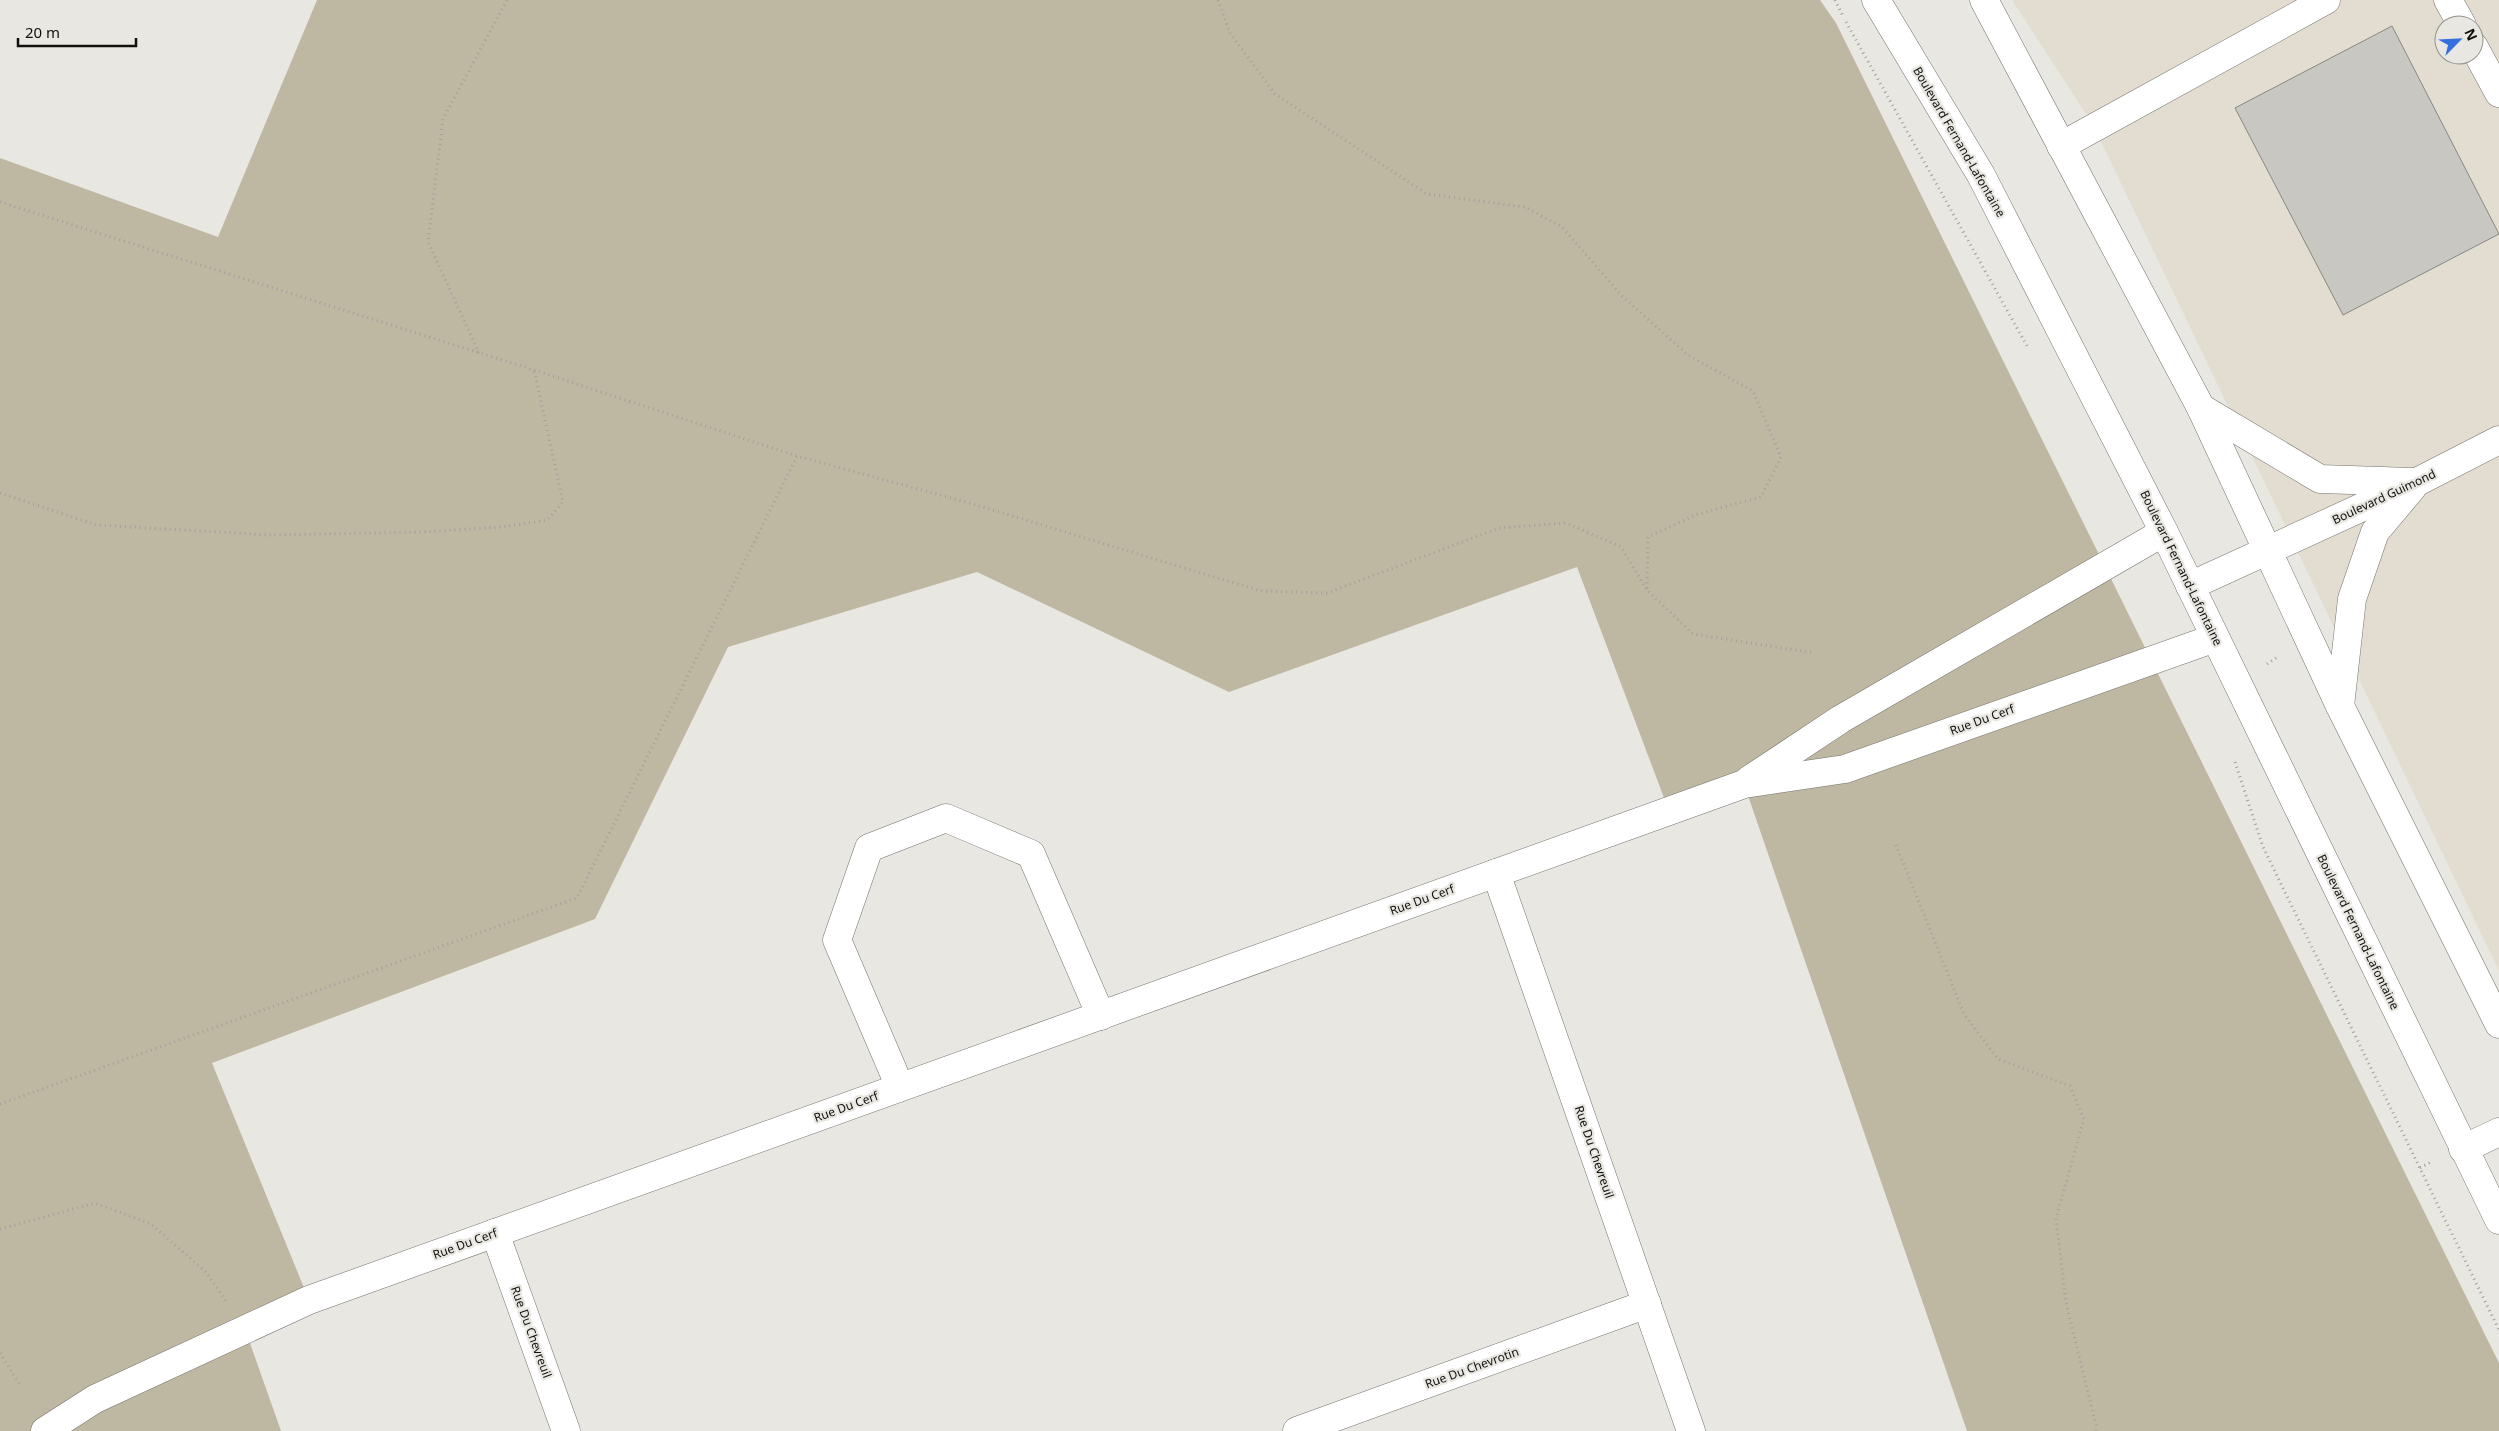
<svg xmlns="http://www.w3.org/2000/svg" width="2499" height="1431" viewBox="0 0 2499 1431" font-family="'Noto Sans',sans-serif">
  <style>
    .built { fill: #e2ddd0; fill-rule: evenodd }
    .green { fill: #beb7a2 }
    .building { fill: #c9c7c1; stroke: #898782 }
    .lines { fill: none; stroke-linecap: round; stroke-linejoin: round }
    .minor-casing { stroke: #75736e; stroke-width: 29 }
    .path { stroke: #a19f9b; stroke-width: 3; stroke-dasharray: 1 4; stroke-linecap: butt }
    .minor { stroke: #fff; stroke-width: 28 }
    .labels { text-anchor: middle; stroke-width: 4.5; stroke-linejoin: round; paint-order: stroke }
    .street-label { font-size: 12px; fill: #11100e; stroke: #e9e7e1 }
  </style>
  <rect width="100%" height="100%" fill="#e9e7e1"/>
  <path class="built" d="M2012 0H2499V971L2093 125ZM2444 25H2474V55H2444Z"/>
  <path class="green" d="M317 0H1820L1836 23 2499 1363V1431H1967L1744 784 1669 811 1577 567 1229 692 977 572 728 647 595 919 212 1063 309 1300 245 1329 281 1431H0V158L218 237Z"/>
  <path class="building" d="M2392 26 2499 234 2343 315 2235 108Z"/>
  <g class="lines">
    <g class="minor-casing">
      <g id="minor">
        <path d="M1876 0 1981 175 2164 532 2499 1220"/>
        <path d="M1984 0 2201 408 2340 706 2499 1024"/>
        <path d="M2448 0 2462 25"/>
        <path d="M2474 47 2499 93"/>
        <path d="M2061 146 2326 0"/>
        <path d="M2201 408 2320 479 2412 482"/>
        <path d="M2190 586 2417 482 2499 440"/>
        <path d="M2340 706 2352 599 2375 532 2412 488"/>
        <path d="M1749 780 1841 719 2164 532"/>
        <path d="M1496 873 1691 1431"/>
        <path d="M900 1087 837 940 869 848 946 818 1031 854 1101 1016"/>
        <path d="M2463 1149 2499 1132"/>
        <path d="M495 1233 566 1431"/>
        <path d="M45 1431 95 1399 309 1300 1744 784 1845 769 2215 638"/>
        <path d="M1297 1431 1647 1304"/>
      </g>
    </g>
    <g class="path">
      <path d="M1218 0 1230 33 1275 94 1427 194 1525 207 1562 227 1623 297 1688 355 1753 391 1781 457 1761 497 1698 514 1648 537 1647 590 1693 634 1815 653"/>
      <path d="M1835 0 1843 16"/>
      <path d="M1846 22 2027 346"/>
      <path d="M0 202 534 370 797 456 966 502 1261 591 1327 593 1499 528 1566 523 1621 547 1647 590"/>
      <path d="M479 353 428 242 443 119 507 0"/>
      <path d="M0 493 97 525 269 535 423 532 502 527 547 520 563 502 534 370"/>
      <path d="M2267 664 2279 656"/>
      <path d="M2235 762 2263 847 2499 1330"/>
      <path d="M1896 845 1964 1014 1998 1059 2070 1086 2084 1119 2056 1218 2066 1303 2096 1425V1431"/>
      <path d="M0 1104 577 898 797 456"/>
      <path d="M2420 1168 2433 1161"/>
      <path d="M0 1229 95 1203 151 1224 206 1272 226 1301"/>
      <path d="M0 1353 20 1385"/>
    </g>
    <use href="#minor" class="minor"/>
  </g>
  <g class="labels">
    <g class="street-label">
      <text transform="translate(1959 142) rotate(60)" y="4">Boulevard Fernand-Lafontaine</text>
      <text transform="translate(2384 497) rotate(-25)" y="4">Boulevard Guimond</text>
      <text transform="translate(2181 568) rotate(64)" y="4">Boulevard Fernand-Lafontaine</text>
      <text transform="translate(1982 720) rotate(-20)" y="4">Rue Du Cerf</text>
      <text transform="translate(1422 900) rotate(-20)" y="4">Rue Du Cerf</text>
      <text transform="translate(2358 932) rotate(64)" y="4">Boulevard Fernand-Lafontaine</text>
      <text transform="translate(846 1107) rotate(-20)" y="4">Rue Du Cerf</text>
      <text transform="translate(1594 1152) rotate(71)" y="4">Rue Du Chevreuil</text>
      <text transform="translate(465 1244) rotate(-20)" y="4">Rue Du Cerf</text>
      <text transform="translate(531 1332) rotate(70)" y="4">Rue Du Chevreuil</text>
      <text transform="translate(1472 1368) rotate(-20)" y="4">Rue Du Chevrotin</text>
    </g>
  </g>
  <g transform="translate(2459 40) rotate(66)"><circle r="24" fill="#e9e7e1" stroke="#93918d"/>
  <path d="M0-4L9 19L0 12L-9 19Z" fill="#356edd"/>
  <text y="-8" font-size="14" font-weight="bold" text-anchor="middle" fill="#11100e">N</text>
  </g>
  <path d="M18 38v8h118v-8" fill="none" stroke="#11100e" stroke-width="2.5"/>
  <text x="25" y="38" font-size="15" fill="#11100e" stroke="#e9e7e1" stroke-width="4" paint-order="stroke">20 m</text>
</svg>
